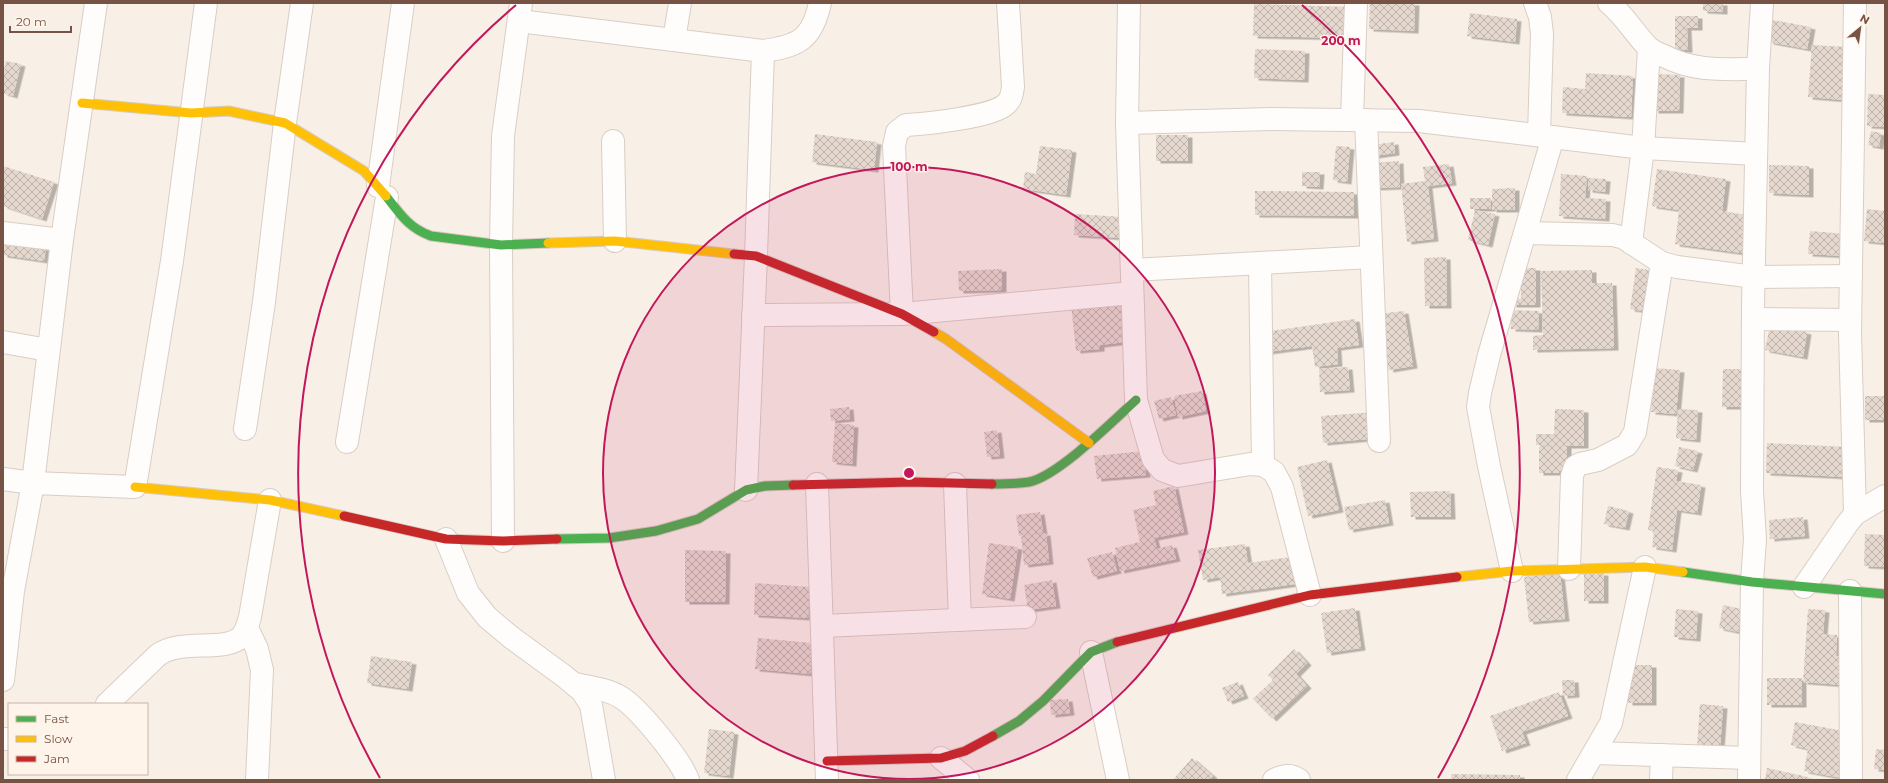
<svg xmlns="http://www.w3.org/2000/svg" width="1888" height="783" viewBox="0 0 1888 783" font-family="Montserrat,sans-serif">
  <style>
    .building { fill: url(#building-cross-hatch); filter: url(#shadow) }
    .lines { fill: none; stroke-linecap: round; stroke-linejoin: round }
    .street-casing { stroke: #d9cdc5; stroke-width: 24 }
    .fast-casing { stroke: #d8cbc4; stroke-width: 11 }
    .slow-casing { stroke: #d8cbc4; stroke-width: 11 }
    .jam-casing { stroke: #d8cbc4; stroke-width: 11 }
    .street { stroke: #fefdfb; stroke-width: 22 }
    .fast { stroke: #4caf50; stroke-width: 9 }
    .slow { stroke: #ffc107; stroke-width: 9 }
    .jam { stroke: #c62828; stroke-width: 9 }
    .ring { fill: none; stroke: #c2185b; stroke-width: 2 }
    .centre { fill: #c2185b; stroke: #fff4e9; stroke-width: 2 }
    .ring-label { font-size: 12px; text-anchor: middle; font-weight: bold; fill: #c2185b; stroke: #fff4e9; stroke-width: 3; stroke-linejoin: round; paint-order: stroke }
  </style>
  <defs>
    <pattern id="building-cross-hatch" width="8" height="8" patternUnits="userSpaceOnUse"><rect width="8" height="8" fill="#e4d8cf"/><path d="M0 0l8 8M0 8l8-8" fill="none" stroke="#beb2aa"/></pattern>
    <filter id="shadow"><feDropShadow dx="4.5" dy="2.5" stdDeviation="0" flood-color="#0004"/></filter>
  </defs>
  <rect width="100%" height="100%" fill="#f8f0e7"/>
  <g class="building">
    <path d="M1370 3H1415L1414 31 1369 29Z"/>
    <path d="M1703 3H1723V12L1703 11Z"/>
    <path d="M1254 4 1351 7 1350 38 1253 36Z"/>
    <path d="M1470 13 1517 19 1515 42 1467 36Z"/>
    <path d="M1675 16H1698V28H1687L1688 50H1675Z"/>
    <path d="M1773 20 1811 27 1807 49 1769 42Z"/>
    <path d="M1812 45 1848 47 1844 100 1808 97Z"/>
    <path d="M1255 49 1305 51 1304 80 1254 78Z"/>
    <path d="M6 61 21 64 13 96 3 93V75Z"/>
    <path d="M1586 73 1633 76 1631 117 1562 113 1563 87 1585 89Z"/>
    <path d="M1655 74 1680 75 1679 111H1654Z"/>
    <path d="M1868 94 1885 95V127L1867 126Z"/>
    <path d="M1871 131 1881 133 1879 147 1868 145Z"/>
    <path d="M815 134 877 142 874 170 812 162Z"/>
    <rect x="1156" y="135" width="32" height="26"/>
    <path d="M1394 142 1395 153 1374 156 1372 145Z"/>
    <path d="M1040 146 1072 150 1066 195 1023 189 1025 172 1036 174Z"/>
    <path d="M1336 146 1350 147 1347 182 1333 180Z"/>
    <path d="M1399 161 1400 187 1373 188 1371 163Z"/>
    <path d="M1449 164 1452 183 1428 186 1434 239 1407 242 1401 184 1425 181 1423 167Z"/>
    <path d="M1769 165 1809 166V195L1769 193Z"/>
    <path d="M3 166 54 182 42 219 3 206Z"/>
    <path d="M1657 169 1726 179 1722 211 1747 215 1742 253 1675 244 1679 210 1652 206Z"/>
    <path d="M1302 172H1320L1319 187 1302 186Z"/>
    <path d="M1561 174 1587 176 1585 198 1606 199 1605 219 1559 216Z"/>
    <path d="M1588 178 1606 179 1605 192 1588 190Z"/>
    <path d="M1515 188V210H1492V189Z"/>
    <path d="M1255 191 1354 192V216L1255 215Z"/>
    <rect x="1470" y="198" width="21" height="11"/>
    <path d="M1867 209 1885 211V243L1864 241Z"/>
    <path d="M1475 210 1495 214 1488 245 1468 240Z"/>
    <path d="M1075 214 1124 217 1122 238 1074 235Z"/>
    <path d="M1810 231 1846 234 1845 256 1808 254Z"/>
    <path d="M3 241 46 247 44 261 3 255Z"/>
    <path d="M1446 257 1447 306H1425L1424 258Z"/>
    <path d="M1521 268H1536V305H1512V298L1521 299Z"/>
    <path d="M1636 268 1656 271 1651 312 1630 309Z"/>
    <path d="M1002 269V290L959 291 958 271Z"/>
    <path d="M1592 270V283H1612L1614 348 1533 350V336L1543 335 1541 271Z"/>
    <path d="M1120 300 1125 342 1100 345V349L1076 351 1071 305Z"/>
    <path d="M1511 310 1539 311 1538 330 1511 329Z"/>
    <path d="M1404 311 1413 366 1389 370 1378 314Z"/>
    <path d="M1355 319 1359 345 1337 348 1338 364 1315 367 1312 346 1267 352 1264 332Z"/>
    <path d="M1770 325 1807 332 1803 357 1765 350Z"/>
    <path d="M1348 367 1350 390 1320 392 1319 369Z"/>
    <path d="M1654 368 1680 370 1676 414 1651 412Z"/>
    <path d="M1723 369H1748V407H1722Z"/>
    <path d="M1202 391 1206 411 1178 417 1174 396Z"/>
    <rect x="1865" y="396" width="20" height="24"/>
    <path d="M1171 397 1176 415 1159 419 1154 401Z"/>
    <path d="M849 407 850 419 831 421 830 409Z"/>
    <path d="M1555 409 1584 410V446H1567V473H1539V447L1564 446 1536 445V434H1554Z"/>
    <path d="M1678 409 1698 410 1696 440 1676 438Z"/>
    <path d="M1376 412 1378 438 1323 443 1321 416Z"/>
    <path d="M835 423 854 425 852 464 832 462Z"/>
    <path d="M997 430 1000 456 987 457 984 432Z"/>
    <path d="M1767 443 1847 447 1846 477 1766 473Z"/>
    <path d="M1679 447 1698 451 1693 470 1675 466Z"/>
    <path d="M1143 451 1146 475 1097 479 1094 456Z"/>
    <path d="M1327 460 1339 510 1308 516 1297 467Z"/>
    <path d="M1657 467 1678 470 1676 481 1701 485 1697 513 1677 510 1672 550 1652 547 1654 531 1648 530Z"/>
    <path d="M1174 486 1184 532 1154 538 1157 549 1172 545 1176 559 1120 571 1115 548 1140 542 1133 510 1156 505 1153 491Z"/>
    <path d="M1450 491 1451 517H1411L1410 492Z"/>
    <path d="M1385 500 1389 523 1349 530 1344 507Z"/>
    <path d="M1608 506 1629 511 1625 528 1604 524Z"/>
    <path d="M1040 512 1043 532 1019 536 1016 515Z"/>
    <path d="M1803 517 1805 536 1770 539 1769 520Z"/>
    <path d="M1046 533 1049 562 1024 565 1021 536Z"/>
    <path d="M1865 534 1885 535V567L1864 566Z"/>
    <path d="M989 543 1018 547 1010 599 982 594Z"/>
    <path d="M1245 544 1248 563 1291 557 1295 584 1222 594 1220 577 1203 580 1198 550Z"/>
    <path d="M685 550 726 551 725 602H685Z"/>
    <path d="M1112 552 1117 571 1093 577 1087 558Z"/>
    <path d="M1560 573 1565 619 1529 622 1524 577Z"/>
    <rect x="1584" y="573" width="20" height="28"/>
    <path d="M1052 580 1056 606 1028 610 1024 585Z"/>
    <path d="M755 583 810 587 808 618 754 615Z"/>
    <path d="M1723 605 1742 609 1738 632 1719 628Z"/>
    <path d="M1355 608 1361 648 1327 653 1321 613Z"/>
    <path d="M1676 609 1698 611 1696 639 1674 637Z"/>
    <path d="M1808 609 1825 610 1823 634 1837 635 1836 656H1846L1844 685 1803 682Z"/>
    <path d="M758 638 812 643 810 674 755 669Z"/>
    <path d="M1294 649 1307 663 1296 674 1307 686 1272 719 1253 699 1273 680 1268 675Z"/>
    <path d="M371 656 412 662 408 689 367 683Z"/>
    <rect x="1628" y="665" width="24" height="38"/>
    <rect x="1767" y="678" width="35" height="27"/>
    <path d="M1562 680H1574L1575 695 1563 696Z"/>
    <path d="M1238 682 1244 696 1228 702 1222 688Z"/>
    <path d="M1559 692 1568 716 1522 732 1526 743 1502 751 1490 716Z"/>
    <path d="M1068 699 1070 713 1051 715 1050 700Z"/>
    <path d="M1700 704 1723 706 1720 748 1697 746Z"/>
    <path d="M1795 722 1849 732 1841 778 1804 771 1808 749 1791 745Z"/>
    <path d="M709 729 734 732 729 776 704 773Z"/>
    <path d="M1876 749 1885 750V770L1874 769Z"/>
    <path d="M1192 758 1213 776 1209 780H1173Z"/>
    <path d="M1767 768 1808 777 1807 780H1765Z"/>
    <path d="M1451 774 1520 775V780H1451Z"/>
  </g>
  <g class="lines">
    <g class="street-casing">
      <g id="street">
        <path d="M1129 3 1127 123 1136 400 1153 459 1162 470 1178 476 1250 464 1263 465 1274 472 1282 487 1310 595"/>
        <path d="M1535 3 1540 17 1542 34 1539 135"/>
        <path d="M1609 3C1625 16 1634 33 1648 47 1652 51 1659 54 1664 56 1695 72 1724 69 1758 69"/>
        <path d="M519 21 763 51C798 46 812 40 820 3"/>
        <path d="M674 40 680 3"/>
        <path d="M1352 119 1356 3"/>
        <path d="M1366 120 1379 441"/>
        <path d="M1127 123 1271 119 1419 121 1643 148 1756 154"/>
        <path d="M613 141 615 241"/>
        <path d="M378 186 403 3"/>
        <path d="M3 233 62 240"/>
        <path d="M1525 233 1613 235 1624 238 1662 263 1677 267 1754 277 1851 276"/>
        <path d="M1631 243 1643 148 1649 49"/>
        <path d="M1260 264 1263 465"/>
        <path d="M1132 270 1371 257"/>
        <path d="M902 314 894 146 897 132 906 125C925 124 994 117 1006 104 1011 100 1012 94 1013 87L1008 3"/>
        <path d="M753 315 902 314 1132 293"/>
        <path d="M1753 319 1850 320"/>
        <path d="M3 342 48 350"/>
        <path d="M245 429 264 302 285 123 302 3"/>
        <path d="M347 442 387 197"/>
        <path d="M3 479 33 483 135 487 172 261 206 3"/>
        <path d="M817 484 827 780"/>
        <path d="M955 484 960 620"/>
        <path d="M746 490 756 256 763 51"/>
        <path d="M1855 514 1850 333 1855 3"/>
        <path d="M446 539 468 593 487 617 512 638 564 676 582 691 591 705 604 780"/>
        <path d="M503 541 501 245 503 136 521 3"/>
        <path d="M1569 569 1572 476 1575 467 1580 464 1598 460 1627 445 1635 432 1662 263"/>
        <path d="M1512 571 1489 466 1478 407 1480 393 1489 355 1553 137"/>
        <path d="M1804 587 1847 524 1855 514 1885 496"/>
        <path d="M1850 591 1851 780"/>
        <path d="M823 626 1025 617"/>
        <path d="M247 628 257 649 262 670 257 780"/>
        <path d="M1091 652 1118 780"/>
        <path d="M3 680 13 591 33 483 62 240 96 3"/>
        <path d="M575 684C590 687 608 689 622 698 640 710 681 760 688 780"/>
        <path d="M107 704 158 655C182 638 224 653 241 637 246 632 248 624 250 617L270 500"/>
        <path d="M3 739H9"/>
        <path d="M1595 753 1749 758"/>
        <path d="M941 758 968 780"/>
        <path d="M1274 780C1284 775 1290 774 1299 780"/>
        <path d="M1578 780 1611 723 1645 567"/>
        <path d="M1661 780 1662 755"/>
        <path d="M1749 780 1752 582 1755 539 1752 491 1753 306 1758 69 1762 3"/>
      </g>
    </g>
    <g class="fast-casing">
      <g id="fast">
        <path d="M386 196C400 214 409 228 431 236L501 245 548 243"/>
        <path d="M992 484C1004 484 1017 484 1029 482 1058 476 1113 421 1136 400"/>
        <path d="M557 539 609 538 656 531 698 519 746 490 765 486 793 485"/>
        <path d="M1683 572 1752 582 1885 594"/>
        <path d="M993 736 1019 721 1043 701 1091 652 1117 642"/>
      </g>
    </g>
    <g class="slow-casing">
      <g id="slow">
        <path d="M82 103 191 113 229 111 285 123 364 171 386 196"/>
        <path d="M548 243 615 241 734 254"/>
        <path d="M934 332 946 339 1089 443"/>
        <path d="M135 487 270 500 344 516"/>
        <path d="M1457 577 1512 571 1645 567 1683 572"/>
      </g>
    </g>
    <g class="jam-casing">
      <g id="jam">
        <path d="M734 254 756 256 902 314 934 332"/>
        <path d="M793 485 911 482 992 484"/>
        <path d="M344 516 446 539 503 541 557 539"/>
        <path d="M1117 642 1310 595 1457 577"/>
        <path d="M827 761 941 758 965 751 993 736"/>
      </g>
    </g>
    <use href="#street" class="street"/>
    <use href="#fast" class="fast"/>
    <use href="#slow" class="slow"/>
    <use href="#jam" class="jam"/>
  </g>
  <circle cx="909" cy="473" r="306" fill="#c2185b" fill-opacity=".12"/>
  <g class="ring">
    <circle cx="909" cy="473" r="306"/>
    <path d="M380 778A611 611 0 0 1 516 5M1302 5A611 611 0 0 1 1438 778"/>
  </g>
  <circle cx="909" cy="473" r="6" class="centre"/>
  <g class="ring-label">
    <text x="1341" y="45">200 m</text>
    <text x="909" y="171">100 m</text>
  </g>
  <rect width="1888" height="783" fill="none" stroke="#775346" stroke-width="8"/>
  <rect x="8" y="703" width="140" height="72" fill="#fff4e9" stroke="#c9b4a8"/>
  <rect x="16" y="716" width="20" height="6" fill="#4caf50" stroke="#c9b4a8"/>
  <text x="44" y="723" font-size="12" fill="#775346">Fast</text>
  <rect x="16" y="736" width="20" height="6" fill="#ffc107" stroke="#c9b4a8"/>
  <text x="44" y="743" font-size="12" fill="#775346">Slow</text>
  <rect x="16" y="756" width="20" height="6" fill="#c62828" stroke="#c9b4a8"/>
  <text x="44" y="763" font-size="12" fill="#775346">Jam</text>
  <g transform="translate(1860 28) rotate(29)" stroke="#fff4e9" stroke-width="3" paint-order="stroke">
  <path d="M0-3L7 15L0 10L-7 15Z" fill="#775346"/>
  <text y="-6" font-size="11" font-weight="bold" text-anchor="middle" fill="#775346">N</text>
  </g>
  <path d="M10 26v6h61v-6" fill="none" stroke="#775346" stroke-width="2"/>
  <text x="16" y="26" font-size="12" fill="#775346" stroke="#fff4e9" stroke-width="3" paint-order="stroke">20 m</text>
</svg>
